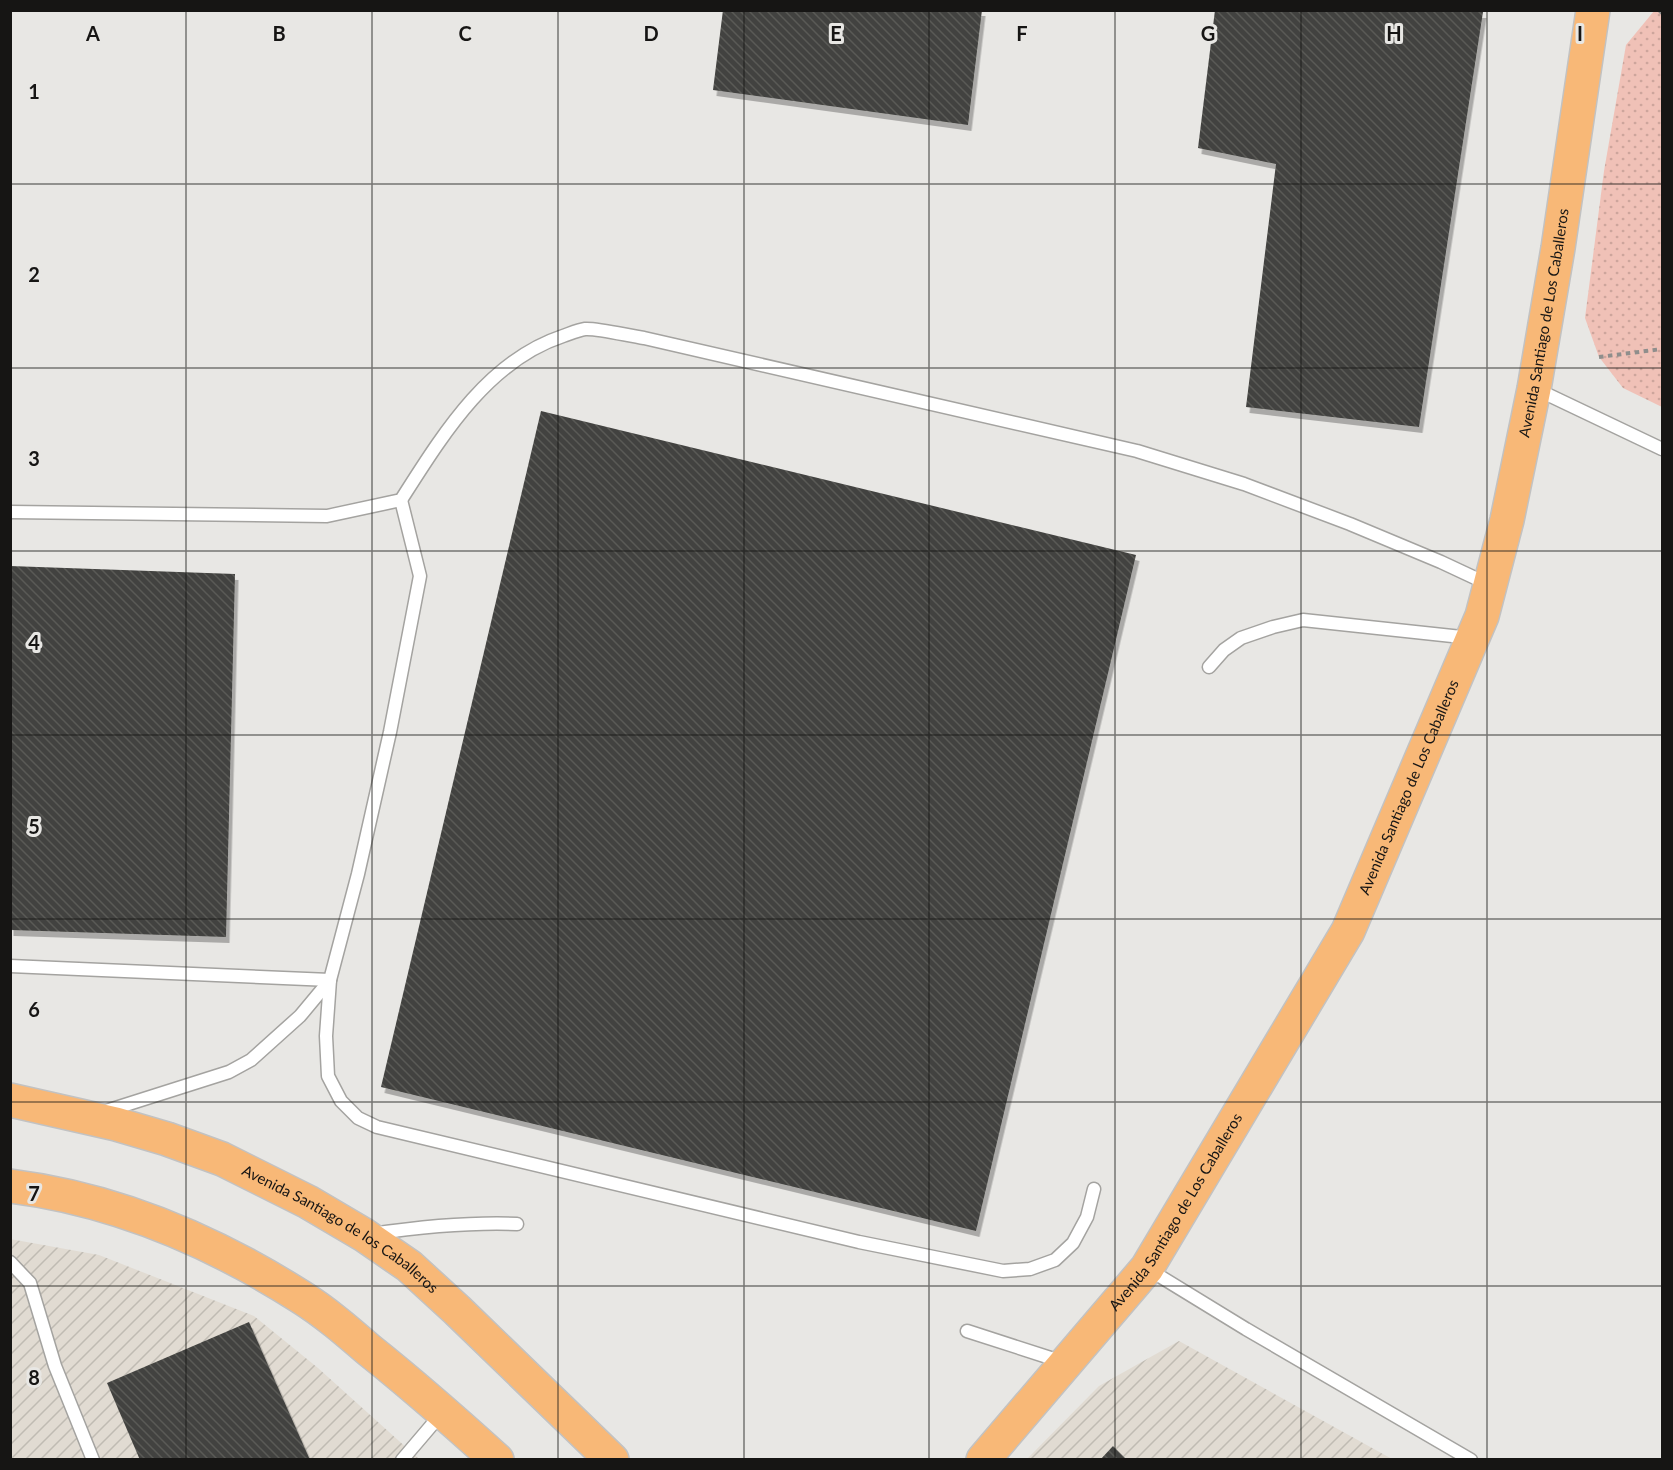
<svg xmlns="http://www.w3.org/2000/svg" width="1673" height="1470" viewBox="0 0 1673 1470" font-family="Lato,sans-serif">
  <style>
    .industrial { fill: url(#industrial-furrows) }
    .grass { fill: url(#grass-dots) }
    .building { fill: url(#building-back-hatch); filter: url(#shadow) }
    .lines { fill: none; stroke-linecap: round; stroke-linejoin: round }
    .service-casing { stroke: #a4a3a0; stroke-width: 15 }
    .primary-casing { stroke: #c2c2c2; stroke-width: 36 }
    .path { stroke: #8f8e8c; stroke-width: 4; stroke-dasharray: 4.5 4.5; stroke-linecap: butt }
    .service { stroke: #fff; stroke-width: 12 }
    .primary { stroke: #f8b877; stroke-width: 33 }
    .grid { fill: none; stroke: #161514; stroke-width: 1.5; stroke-opacity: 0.55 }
    .labels { text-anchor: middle; stroke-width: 6; stroke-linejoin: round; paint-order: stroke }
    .street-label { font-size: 15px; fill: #161514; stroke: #e8e7e4 }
    .grid-label { font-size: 20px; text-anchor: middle; font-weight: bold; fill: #161514; stroke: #e8e7e4; stroke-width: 6; stroke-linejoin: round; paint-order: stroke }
  </style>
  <defs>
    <pattern id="industrial-furrows" width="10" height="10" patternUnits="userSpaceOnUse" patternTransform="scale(1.5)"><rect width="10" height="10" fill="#e1dbd2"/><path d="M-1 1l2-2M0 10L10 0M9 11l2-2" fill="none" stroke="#c0bbb3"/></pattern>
    <pattern id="grass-dots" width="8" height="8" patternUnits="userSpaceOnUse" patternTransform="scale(1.5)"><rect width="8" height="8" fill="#f0c1b7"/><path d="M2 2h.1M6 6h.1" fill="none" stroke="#cda59c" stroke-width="1.8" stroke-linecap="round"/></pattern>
    <pattern id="building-back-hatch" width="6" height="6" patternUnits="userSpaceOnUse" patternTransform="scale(1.5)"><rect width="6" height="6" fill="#42423f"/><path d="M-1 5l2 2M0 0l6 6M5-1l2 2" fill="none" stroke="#5a5a57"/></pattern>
    <filter id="shadow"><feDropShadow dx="3.5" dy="6" stdDeviation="0" flood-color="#0004"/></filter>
  </defs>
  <rect width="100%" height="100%" fill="#e8e7e4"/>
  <g class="industrial">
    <path d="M10 1239 99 1255 254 1316 318 1368 419 1459H11Z"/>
    <path d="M1179 1341 1392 1459 1026 1460 1099 1386Z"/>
  </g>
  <path class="grass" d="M1654 11H1662V407L1623 388 1599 357 1585 318 1604 171 1626 45Z"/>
  <g class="building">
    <path d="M723 10H982L968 125 713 90Z"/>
    <path d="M1215 10 1483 12 1419 427 1246 407 1276 164 1198 148Z"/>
    <path d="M541 411 1136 555 976 1231 381 1087Z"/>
    <path d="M10 566 235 574 226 937 10 930Z"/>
    <path d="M249 1322 310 1460H140L107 1383Z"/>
    <path d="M1113 1446 1127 1460H1100Z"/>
  </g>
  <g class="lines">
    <g class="service-casing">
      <g id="service">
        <path d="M1536 389 1662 449"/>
        <path d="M401 500 420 576 390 732 358 874 330 980 326 1036 328 1076 341 1101 358 1118 377 1127 859 1242 1003 1271 1030 1269 1055 1260 1073 1243 1087 1217 1094 1189"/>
        <path d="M10 512 327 516 401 500C442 436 487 361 563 336 569 334 578 330 585 329 598 328 629 336 644 338L1137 451 1244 484 1350 524 1441 562 1488 584"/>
        <path d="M1209 667 1224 650 1241 638 1273 627 1303 620 1471 638"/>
        <path d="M10 966 330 980"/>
        <path d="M103 1112 229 1072 251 1060 300 1016 330 980"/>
        <path d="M372 1234C420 1227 467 1222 517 1224"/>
        <path d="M10 1262 30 1283 55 1366 93 1460"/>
        <path d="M1148 1269 1246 1329 1471 1460"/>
        <path d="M967 1331 1063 1362"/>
        <path d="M402 1460 442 1413"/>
      </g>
    </g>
    <g class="primary-casing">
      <g id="primary">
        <path id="s1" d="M10 1100 116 1124 167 1139 222 1159 308 1202 364 1235 409 1266 457 1310 612 1460"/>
        <path d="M10 1186C114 1199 213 1241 301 1297 325 1312 347 1331 369 1350 413 1385 455 1422 497 1460"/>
        <path id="s2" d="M983 1460 1147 1268 1348 931 1482 616 1507 520 1534 389 1558 248 1593 10"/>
      </g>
    </g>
    <g class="path">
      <path d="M1659 10 1662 13"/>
      <path d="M1599 357 1662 349"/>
    </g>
    <use href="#service" class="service"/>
    <use href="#primary" class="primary"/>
  </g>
  <path class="grid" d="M186 10V1460M372 10V1460M558 10V1460M744 10V1460M929 10V1460M1115 10V1460M1301 10V1460M1487 10V1460M10 184H1662M10 368H1662M10 551H1662M10 735H1662M10 919H1662M10 1102H1662M10 1286H1662"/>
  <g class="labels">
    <g class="street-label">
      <text dy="5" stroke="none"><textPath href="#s2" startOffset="1287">Avenida Santiago de Los Caballeros</textPath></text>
      <text dy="5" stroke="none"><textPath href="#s2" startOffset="801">Avenida Santiago de Los Caballeros</textPath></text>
      <text dy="5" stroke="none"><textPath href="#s2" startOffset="315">Avenida Santiago de Los Caballeros</textPath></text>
      <text dy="5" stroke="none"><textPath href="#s1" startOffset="358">Avenida Santiago de los Caballeros</textPath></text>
    </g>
  </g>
  <g class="grid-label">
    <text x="93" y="41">A</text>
    <text x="279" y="41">B</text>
    <text x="465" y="41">C</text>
    <text x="651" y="41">D</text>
    <text x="836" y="41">E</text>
    <text x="1022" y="41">F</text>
    <text x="1208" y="41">G</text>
    <text x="1394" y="41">H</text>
    <text x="1580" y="41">I</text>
    <text x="34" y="99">1</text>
    <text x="34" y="282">2</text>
    <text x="34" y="466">3</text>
    <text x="34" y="650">4</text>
    <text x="34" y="834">5</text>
    <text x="34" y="1017">6</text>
    <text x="34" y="1201">7</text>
    <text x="34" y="1385">8</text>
  </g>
  <rect width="1673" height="1470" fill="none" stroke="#161514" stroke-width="24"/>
</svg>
